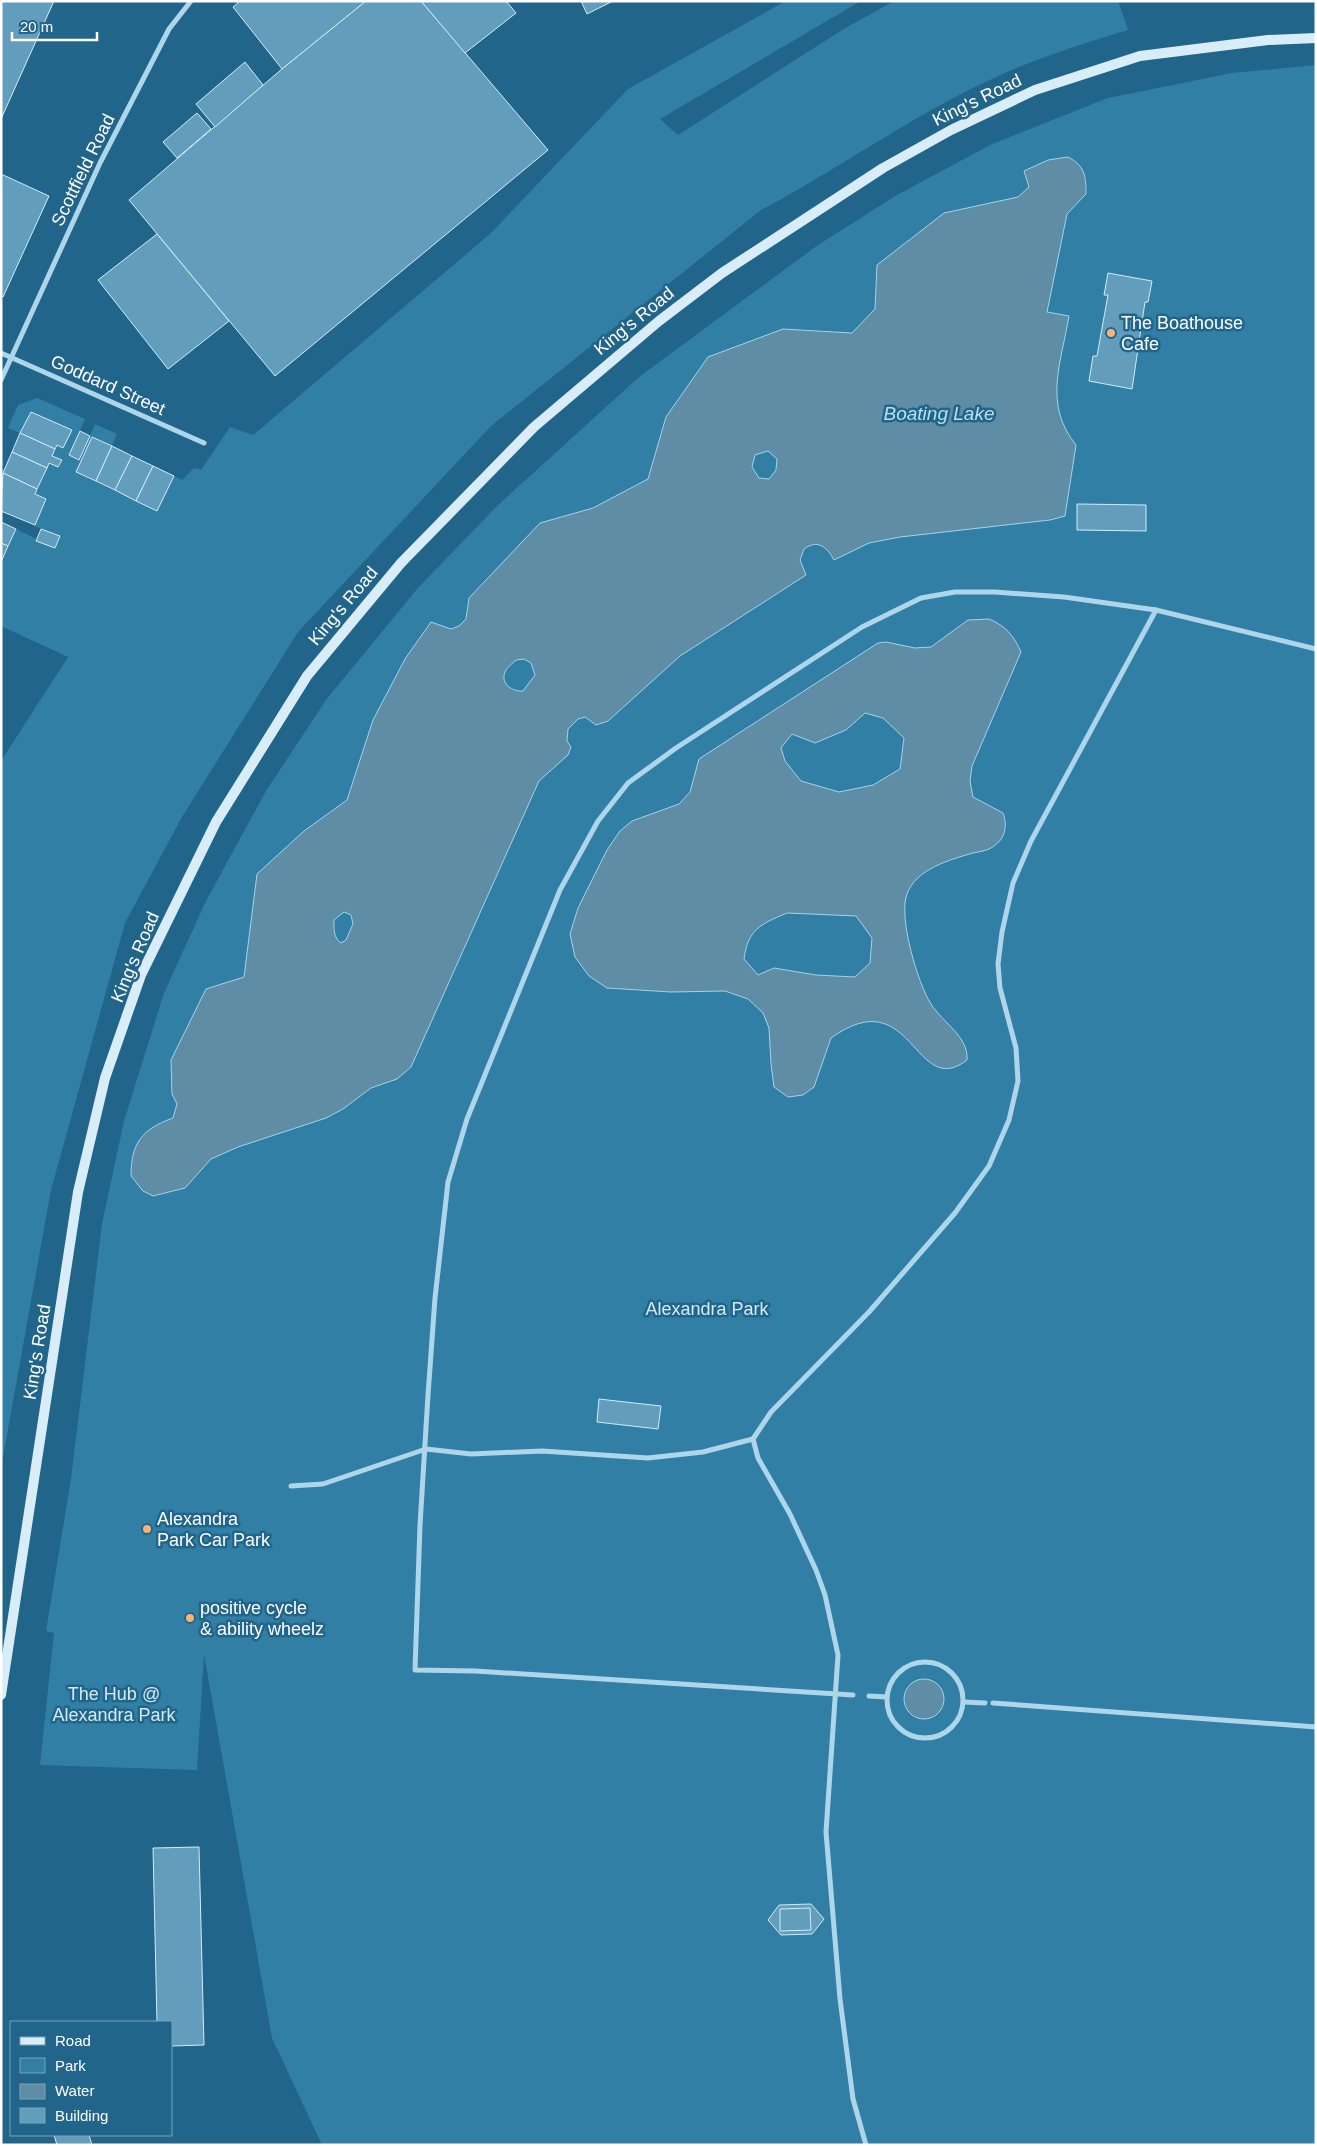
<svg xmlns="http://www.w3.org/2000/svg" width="1317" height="2146" viewBox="0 0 1317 2146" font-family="Helvetica,sans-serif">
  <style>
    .green { fill: #327fa5 }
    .water { fill: #5f8da6; stroke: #a1d4ec; fill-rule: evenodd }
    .building { fill: #629ebc; stroke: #d2ebf8 }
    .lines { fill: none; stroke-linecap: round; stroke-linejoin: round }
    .street { stroke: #aed6eb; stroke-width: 5 }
    .secondary { stroke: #d9edf8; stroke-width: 10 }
    .poi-dot { fill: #f7b36f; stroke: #21658a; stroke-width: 2 }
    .labels { text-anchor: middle; stroke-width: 5; stroke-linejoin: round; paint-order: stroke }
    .street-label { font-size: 18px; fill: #fff; stroke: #21658a }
    .poi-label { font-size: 18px; fill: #fff; stroke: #21658a; text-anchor: start }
    .park-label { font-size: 18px; fill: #d2ebf8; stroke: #21658a }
    .water-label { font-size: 19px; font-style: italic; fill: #b9dff2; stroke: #21658a }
  </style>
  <rect width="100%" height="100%" fill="#21658a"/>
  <g class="green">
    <path d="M786 1H861L660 119 678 135 842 30 894 1H1118L1128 30C1082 44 1036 58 992 79 911 116 839 169 761 210L491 426 298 632 182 817 125 923 51 1190 1 1468V761L68 657 1 626V562L16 529 55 548 60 536 34 526 46 499 35 494 49 463 59 467 62 460 52 456 57 445 63 448 71 430 31 412 20 433 8 428 18 405 37 398 85 419 69 455 79 460 95 424 117 434 112 446 92 437 76 472 157 510 174 476 182 480 194 468 201 470 230 427 253 435 490 234 628 89Z"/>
    <path d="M1316 65V2145H322L272 2038 204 1654 197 1770 40 1765 54 1633 46 1631 71 1479 102 1224 124 1121 164 993 206 901 266 791 326 700 417 589 497 506 639 377 818 245 897 195 992 144 1108 98 1232 73Z"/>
  </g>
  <g class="water">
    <path d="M1068 157C1085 166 1086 176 1086 194L1067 214 1047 312 1069 316C1061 364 1043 404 1076 445L1065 516 1050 520 900 537 869 543 834 560C827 547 818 539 804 549L800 560 806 575 680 656 608 721 596 725 585 717 578 719 568 729 567 741 571 747 568 755 539 781 411 1067 397 1079 371 1088 343 1109 326 1118 238 1147 211 1159 185 1188 153 1196 143 1191 131 1176C131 1143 142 1129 173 1118L177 1104 172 1094 171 1060 206 989 244 977 257 874 304 831 347 800 373 720 405 659 431 622 451 629 459 626 466 619 469 598 540 523 593 508 648 479 666 417 708 357 783 329 852 333 875 309 877 265 944 213 1018 197 1029 187 1024 171 1048 160ZM768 451 777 459 776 470 769 479 759 478 752 467 755 455ZM524 659 531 663 535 675 523 691C513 692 500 684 505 672 507 667 513 663 516 660ZM344 912 351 915 353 924 346 940 341 943C333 937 334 929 334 920Z"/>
    <path d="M989 619C1006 626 1014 636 1021 652L972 766 970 781 973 797 1003 813C1008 827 1005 840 991 848 986 851 978 852 973 853 949 860 916 869 907 894 898 917 918 984 931 1004 943 1023 969 1037 967 1060 914 1101 913 979 831 1038L814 1087 803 1095 788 1097 774 1087 771 1064 769 1028 763 1013 748 999 725 991 671 992 607 988 589 976 575 957 570 934 578 908 607 850 620 831 632 821 679 804 690 792 699 759 878 643 886 642 915 648 931 647 968 620ZM865 713 883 718 904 738 900 769 873 785 839 792 801 781 785 761 781 748 792 734 815 743 846 730ZM787 913 856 916 872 938 870 963 855 977 816 975 774 968 758 975 744 959C748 929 761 924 787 913Z"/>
    <circle cx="924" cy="1699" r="20"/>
  </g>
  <g class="building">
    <path d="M1 1H54L1 119Z"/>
    <path d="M240 1H366L282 69 233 7Z"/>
    <path d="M366 1H421L548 150 275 376 129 200 282 69Z"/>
    <path d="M421 1H506L516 13 465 53Z"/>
    <path d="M581 1H613L587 14Z"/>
    <path d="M245 62 263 85 215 127 196 104Z"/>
    <path d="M197 113 211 129 177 158 163 142Z"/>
    <path d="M1 174 49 196 3 297 1 296Z"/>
    <path d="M157 234 229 321 168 369 98 280Z"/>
    <path d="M1108 273 1152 281 1148 302H1145L1132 389 1089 381 1093 356H1097L1108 295H1104Z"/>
    <path d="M31 412 72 430 63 448 57 445 55 449 20 433Z"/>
    <path d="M80 431 90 436 79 460 69 455Z"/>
    <path d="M20 433 55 449 52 456 62 460 58 467 49 463 47 468 12 452Z"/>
    <path d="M92 437 112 446 96 481 76 472Z"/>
    <path d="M112 446 132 456 115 490 96 481Z"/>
    <path d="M12 452 47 468 37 489 3 473Z"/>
    <path d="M132 456 153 466 136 501 115 490Z"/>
    <path d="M153 466 174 476 157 511 136 501Z"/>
    <path d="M3 473 37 489 35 494 46 499 35 525 1 511Z"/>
    <path d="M1077 504 1146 505V531L1077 530Z"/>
    <path d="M1 522 16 529 8 546 1 543Z"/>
    <path d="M41 529 60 536 55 548 36 541Z"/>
    <path d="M1 543 8 546 1 562Z"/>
    <path d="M599 1399 661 1406 658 1429 597 1422Z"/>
    <path d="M199 1847 204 2045 171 2046V2022H157L153 1848Z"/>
    <path d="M811 1904 824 1919 812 1934 781 1935 768 1920 779 1905Z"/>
    <path d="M810 1908 811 1930 780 1931V1909Z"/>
    <path d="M54 2135H89L92 2145H57Z"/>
  </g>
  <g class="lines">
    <g class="street">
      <path d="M1 353 204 443"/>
      <path d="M1 380 100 163 169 29 191 1"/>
      <path d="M291 1486 323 1484 426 1449 471 1454 542 1451 648 1458 703 1452 753 1439"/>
      <circle cx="925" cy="1700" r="38"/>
      <path d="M853 1695 475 1671 415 1670 420 1525 428 1395 435 1298 448 1182 467 1119 560 890 598 821 628 783 676 748 862 627 921 598 955 592H995L1064 597 1156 610 1316 649"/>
      <path d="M869 1696 887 1697"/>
      <path d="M964 1702 985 1703"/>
      <path d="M993 1703 1316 1727"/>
      <path d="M866 2145 853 2099 840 1999 826 1832 838 1655 825 1595 816 1570 790 1514 758 1458 753 1439 771 1412 869 1312 955 1213 989 1166 1009 1120 1018 1081 1016 1048 1000 988 998 964 1002 932 1013 883 1031 841 1156 610"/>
    </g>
    <path class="secondary" d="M1 1695 78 1192 105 1078 141 975 216 822 307 676 401 563 534 427 659 321 722 273 883 168 951 130 1035 90 1140 56 1268 40 1316 38"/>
  </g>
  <g class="poi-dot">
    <circle cx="1111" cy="333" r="5"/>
    <circle cx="147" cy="1529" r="5"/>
    <circle cx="190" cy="1618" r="5"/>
  </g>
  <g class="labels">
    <g class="street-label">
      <text transform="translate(977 100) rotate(-26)" y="6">King's Road</text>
      <text transform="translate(83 170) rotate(-64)" y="6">Scottfield Road</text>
      <text transform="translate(634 321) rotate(-39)" y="6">King's Road</text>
      <text transform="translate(108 385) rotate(24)" y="6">Goddard Street</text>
      <text transform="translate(343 606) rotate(-50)" y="6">King's Road</text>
      <text transform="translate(135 957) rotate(-67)" y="6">King's Road</text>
      <text transform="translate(37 1352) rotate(-81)" y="6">King's Road</text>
    </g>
    <g class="poi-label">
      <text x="1121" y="329">The Boathouse<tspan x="1121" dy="21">Cafe</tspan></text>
      <text x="157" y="1525">Alexandra<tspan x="157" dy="21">Park Car Park</tspan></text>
      <text x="200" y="1614">positive cycle<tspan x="200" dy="21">&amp; ability wheelz</tspan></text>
    </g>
    <g class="park-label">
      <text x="707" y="1315">Alexandra Park</text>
      <text x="114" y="1700">The Hub @<tspan x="114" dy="21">Alexandra Park</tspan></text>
    </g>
    <g class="water-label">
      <text x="939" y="420">Boating Lake</text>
    </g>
  </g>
  <rect width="1317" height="2146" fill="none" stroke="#ffffff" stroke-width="5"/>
  <rect x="10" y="2021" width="162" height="115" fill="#21658a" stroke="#7aa3b9"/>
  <rect x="20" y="2037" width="25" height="8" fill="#d9edf8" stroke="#7aa3b9"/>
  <text x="55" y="2046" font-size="15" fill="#ffffff">Road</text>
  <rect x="20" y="2058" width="25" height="15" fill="#327fa5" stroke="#7aa3b9"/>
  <text x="55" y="2071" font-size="15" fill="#ffffff">Park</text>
  <rect x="20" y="2084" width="25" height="15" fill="#5f8da6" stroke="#7aa3b9"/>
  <text x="55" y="2096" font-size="15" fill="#ffffff">Water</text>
  <rect x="20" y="2108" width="25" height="15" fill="#629ebc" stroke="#7aa3b9"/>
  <text x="55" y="2121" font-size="15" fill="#ffffff">Building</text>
  <path d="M12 32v8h85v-8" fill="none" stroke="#ffffff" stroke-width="2.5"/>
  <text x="20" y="32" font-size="15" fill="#ffffff" stroke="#21658a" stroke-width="4" paint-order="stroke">20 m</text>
</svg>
